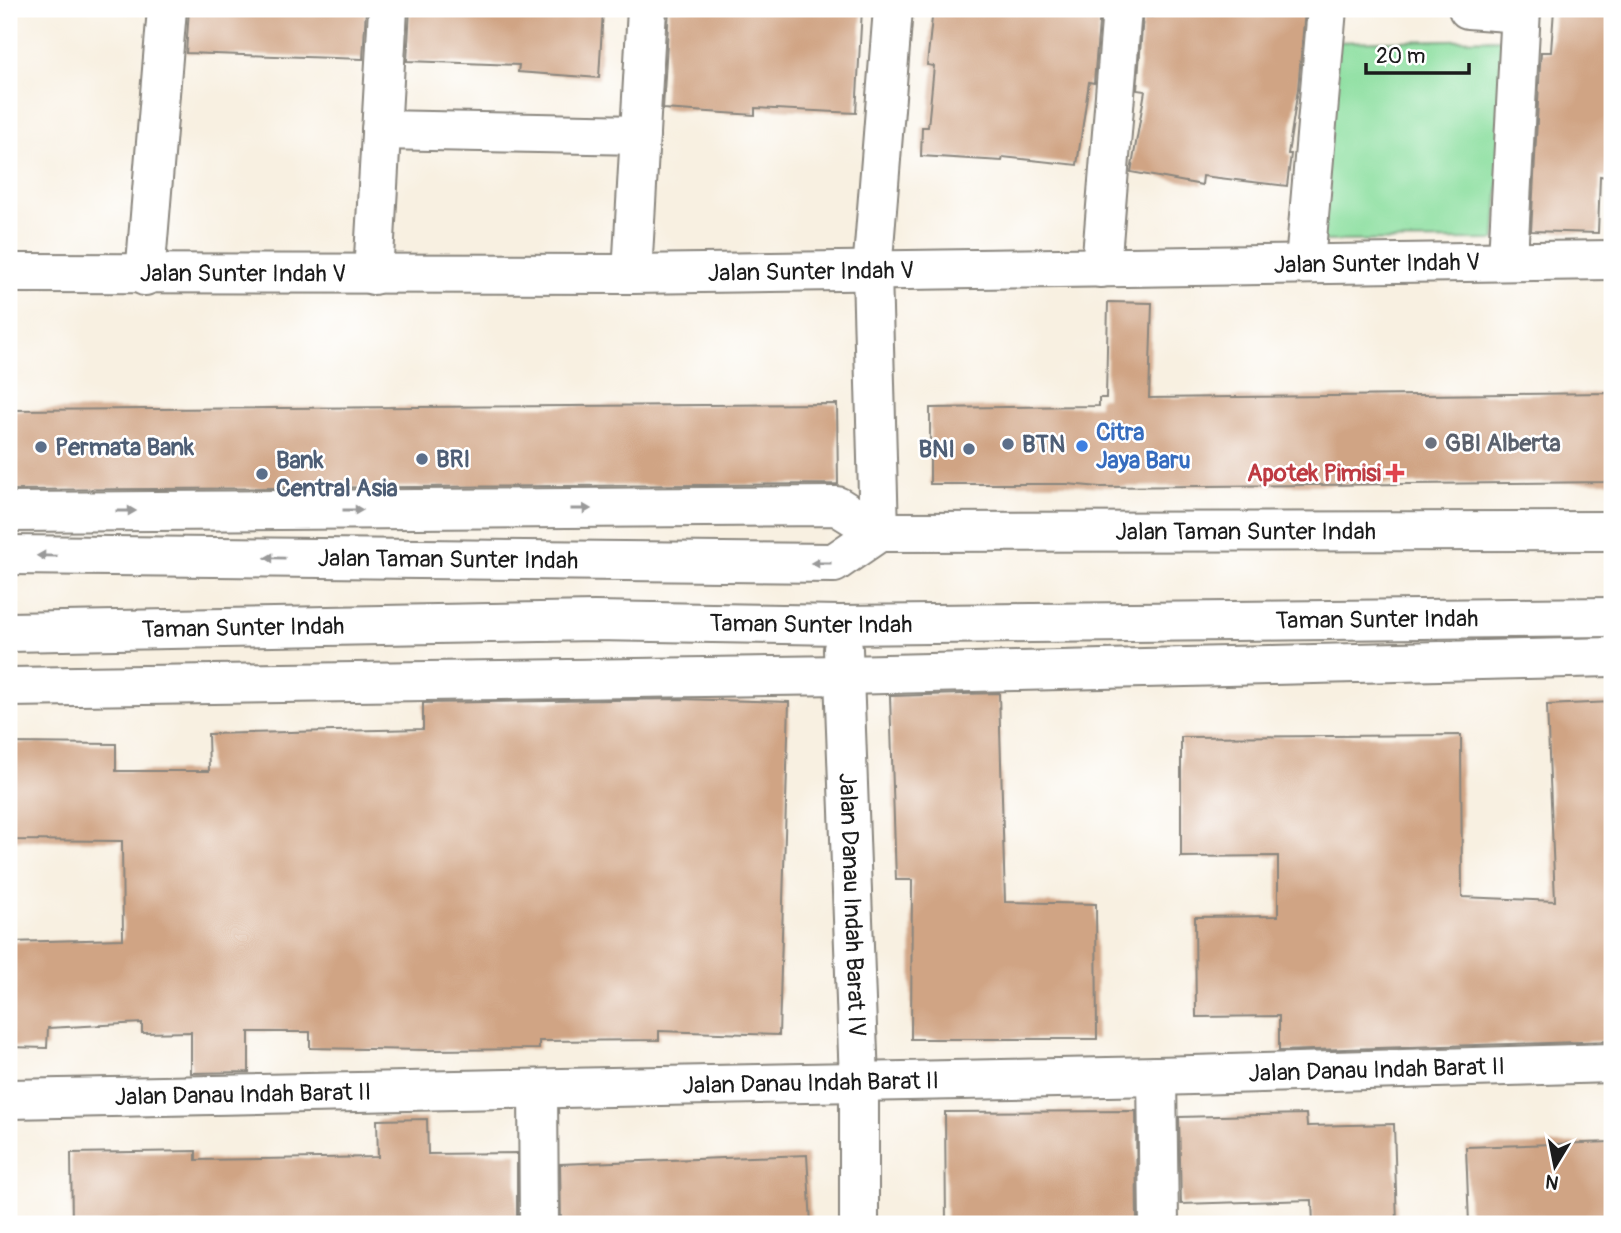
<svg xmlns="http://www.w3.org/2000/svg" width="1621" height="1233" viewBox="0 0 1621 1233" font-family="Pangolin,sans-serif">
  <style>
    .green { fill: #8ddfa0; stroke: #547e5e; stroke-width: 2 }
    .building { fill: #d0a484 }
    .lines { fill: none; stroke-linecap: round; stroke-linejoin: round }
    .minor-casing { stroke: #8a867e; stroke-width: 42 }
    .minor { stroke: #fff; stroke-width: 38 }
    .oneway { fill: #999 }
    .worship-dot { fill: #6b7280; stroke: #fff; stroke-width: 2.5 }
    .service-dot { fill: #5c6f8a; stroke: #fff; stroke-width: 2.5 }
    .shop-dot { fill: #3f7fe0; stroke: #fff; stroke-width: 2.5 }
    .health-dot { fill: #e0444e; stroke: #fff; stroke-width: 2.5 }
    .labels { text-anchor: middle; stroke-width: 5; stroke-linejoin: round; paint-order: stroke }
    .street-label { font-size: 24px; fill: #1c1c1c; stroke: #fff }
    .shop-label { font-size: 24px; font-weight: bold; fill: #366cbe; stroke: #fff; text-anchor: start }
    .worship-label { font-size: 24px; font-weight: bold; fill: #5b616d; stroke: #fff; text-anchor: start }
    .service-label { font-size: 24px; font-weight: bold; fill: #4e5e75; stroke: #fff; text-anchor: start }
    .health-label { font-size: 24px; font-weight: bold; fill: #be3a42; stroke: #fff; text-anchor: end }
  </style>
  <rect width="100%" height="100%" fill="#fff"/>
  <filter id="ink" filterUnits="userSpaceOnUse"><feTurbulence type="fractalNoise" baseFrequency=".0143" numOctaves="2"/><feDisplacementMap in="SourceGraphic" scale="14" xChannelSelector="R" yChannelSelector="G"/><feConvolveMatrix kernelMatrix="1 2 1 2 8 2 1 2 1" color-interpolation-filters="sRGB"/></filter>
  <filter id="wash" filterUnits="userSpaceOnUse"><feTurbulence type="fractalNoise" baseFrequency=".00686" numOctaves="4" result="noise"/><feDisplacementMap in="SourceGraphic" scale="28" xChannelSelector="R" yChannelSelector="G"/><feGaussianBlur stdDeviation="1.57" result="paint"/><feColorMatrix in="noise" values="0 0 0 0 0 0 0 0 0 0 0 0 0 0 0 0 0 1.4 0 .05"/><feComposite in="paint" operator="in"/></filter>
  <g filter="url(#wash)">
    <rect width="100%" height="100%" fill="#f8f0e1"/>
    <path class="green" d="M1509 39 1495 240 1313 241 1327 42Z"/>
    <g id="blocks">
      <g class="building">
        <path d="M189 9H366L363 59 186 53Z"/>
        <path d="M410 9H603L599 78 518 72 519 65 407 61Z"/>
        <path d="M669 9H862L856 113 755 108V115L663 109Z"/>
        <path d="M933 9 1100 11 1094 83 1089 82 1077 165 1003 157 1002 161 921 156 922 127H928L934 66 927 65Z"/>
        <path d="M1153 9 1305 10 1298 89 1288 154H1291L1287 186 1203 176 1202 185 1131 172 1145 91 1137 90 1143 16 1152 17Z"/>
        <path d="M1554 9H1612V142H1609L1606 177 1600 176 1598 233 1531 231 1540 65 1541 52H1551Z"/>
        <path d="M1108 302 1152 303 1149 398 1612 393V482L1100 487 1067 484H930V408L1099 406V398H1106Z"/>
        <path d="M837 404 838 484 9 490V410Z"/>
        <path d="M999 693 1005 902 1096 904 1097 1039H911L912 880H896L890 696Z"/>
        <path d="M679 699 789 702 779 1035 659 1031V1040L539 1041V1049L427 1050 310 1048V1032H249V1072L191 1073V1032L142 1033V1023L48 1028 47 1048 9 1047V942L123 939 122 841 9 840V743L116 744V771H209L208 734 423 729V703Z"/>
        <path d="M1612 702V1041L1279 1051V1016L1196 1017 1195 917 1278 916V856L1181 857V737L1461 735 1462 897 1555 901 1547 705Z"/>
        <path d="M1136 1111 1137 1224H946L945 1112Z"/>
        <path d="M1306 1114 1307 1126 1394 1124 1397 1224H1313L1312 1200 1181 1204 1179 1117Z"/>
        <path d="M427 1119 428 1154 517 1153V1224H72L71 1153 196 1151V1160L378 1157 377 1120Z"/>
        <path d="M1612 1142V1224H1469L1466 1147Z"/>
        <path d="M807 1155 811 1224H561L560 1164Z"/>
      </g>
    </g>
  </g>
  <g filter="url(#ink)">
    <use href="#blocks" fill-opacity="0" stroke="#8a867e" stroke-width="2"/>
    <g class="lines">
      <g class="minor-casing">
        <g id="minor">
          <path d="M1468 9 1521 13"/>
          <path d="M381 130 640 135"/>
          <path d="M1508 259 1521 9"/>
          <path d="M1305 262 1327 9"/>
          <path d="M1101 268 1122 9"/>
          <path id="s1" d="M9 273 632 274 1612 260"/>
          <path d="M632 274 647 9"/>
          <path d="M373 275 388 9"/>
          <path d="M145 276 167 9"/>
          <path id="s2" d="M9 512 837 506 879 532 1612 531"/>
          <path d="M879 532 872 272 893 9"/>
          <path id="s3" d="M9 555 834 563 879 532"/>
          <path id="s4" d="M9 632 594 621 840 625 1612 617"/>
          <path id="s5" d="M843 649 859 1081V1224"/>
          <path d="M9 687 844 675 1612 657"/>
          <path d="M1157 1076 1159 1224"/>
          <path d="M538 1089 539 1224"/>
          <path id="s6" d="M9 1099 1157 1076 1612 1063"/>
        </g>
      </g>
      <use href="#minor" class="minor"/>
    </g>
    <defs><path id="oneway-solid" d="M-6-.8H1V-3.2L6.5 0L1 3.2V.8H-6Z" transform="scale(1.75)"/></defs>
    <g class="oneway">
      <use href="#oneway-solid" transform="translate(581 509)"/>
      <use href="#oneway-solid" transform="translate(353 510)"/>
      <use href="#oneway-solid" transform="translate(126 511)"/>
      <use href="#oneway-solid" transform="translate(47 556) rotate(-179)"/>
      <use href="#oneway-solid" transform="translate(275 558) rotate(-179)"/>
      <use href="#oneway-solid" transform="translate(821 563) rotate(-180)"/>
    </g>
  </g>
  <circle class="worship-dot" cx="1431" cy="443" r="7"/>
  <g class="service-dot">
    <circle cx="1008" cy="444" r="7"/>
    <circle cx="41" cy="447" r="7"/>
    <circle cx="969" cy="449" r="7"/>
    <circle cx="422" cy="459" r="7"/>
    <circle cx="262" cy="474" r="7"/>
  </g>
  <circle class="shop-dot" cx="1082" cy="446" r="7"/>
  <path class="health-dot" d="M1391.5 462.5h7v7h7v7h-7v7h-7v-7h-7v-7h7z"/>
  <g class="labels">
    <g class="street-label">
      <text dy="8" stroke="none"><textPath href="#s1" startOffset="1368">Jalan Sunter Indah V</textPath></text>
      <text dy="8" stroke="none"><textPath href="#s1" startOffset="802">Jalan Sunter Indah V</textPath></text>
      <text dy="8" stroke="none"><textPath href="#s1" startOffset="234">Jalan Sunter Indah V</textPath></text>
      <text dy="8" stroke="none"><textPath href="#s2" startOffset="1244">Jalan Taman Sunter Indah</textPath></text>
      <text dy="8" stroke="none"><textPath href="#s3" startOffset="439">Jalan Taman Sunter Indah</textPath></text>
      <text dy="8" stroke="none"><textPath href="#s4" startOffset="1368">Taman Sunter Indah</textPath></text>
      <text dy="8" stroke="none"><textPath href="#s4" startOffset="802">Taman Sunter Indah</textPath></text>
      <text dy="8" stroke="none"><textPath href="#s4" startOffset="234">Taman Sunter Indah</textPath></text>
      <text dy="8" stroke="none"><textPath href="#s5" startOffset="256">Jalan Danau Indah Barat IV</textPath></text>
      <text dy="8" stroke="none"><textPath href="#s6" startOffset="1368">Jalan Danau Indah Barat II</textPath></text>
      <text dy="8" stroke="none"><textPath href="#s6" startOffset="802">Jalan Danau Indah Barat II</textPath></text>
      <text dy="8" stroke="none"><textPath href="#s6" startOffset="234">Jalan Danau Indah Barat II</textPath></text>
    </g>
    <g class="shop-label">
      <text x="1096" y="440">Citra<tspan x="1096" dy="28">Jaya Baru</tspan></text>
    </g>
    <g class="worship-label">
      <text x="1445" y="451">GBI Alberta</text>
    </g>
    <g class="service-label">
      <text x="1022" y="452">BTN</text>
      <text x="55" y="455">Permata Bank</text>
      <text x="955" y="457" text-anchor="end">BNI</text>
      <text x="436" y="467">BRI</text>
      <text x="276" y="468">Bank<tspan x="276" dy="28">Central Asia</tspan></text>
    </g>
    <g class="health-label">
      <text x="1381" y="481">Apotek Pimisi</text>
    </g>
  </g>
  <rect width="1621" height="1233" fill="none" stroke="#fff" stroke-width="35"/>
  <g transform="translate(1555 1166) rotate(190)" stroke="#ffffff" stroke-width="5" paint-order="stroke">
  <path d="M0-5L12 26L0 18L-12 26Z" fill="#1c1c1c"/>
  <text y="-10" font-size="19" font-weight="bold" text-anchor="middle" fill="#1c1c1c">N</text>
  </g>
  <path d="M1366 63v10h103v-10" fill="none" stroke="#1c1c1c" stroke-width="3.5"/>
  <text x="1376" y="63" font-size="21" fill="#1c1c1c" stroke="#ffffff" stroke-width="5" paint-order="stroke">20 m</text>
</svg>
